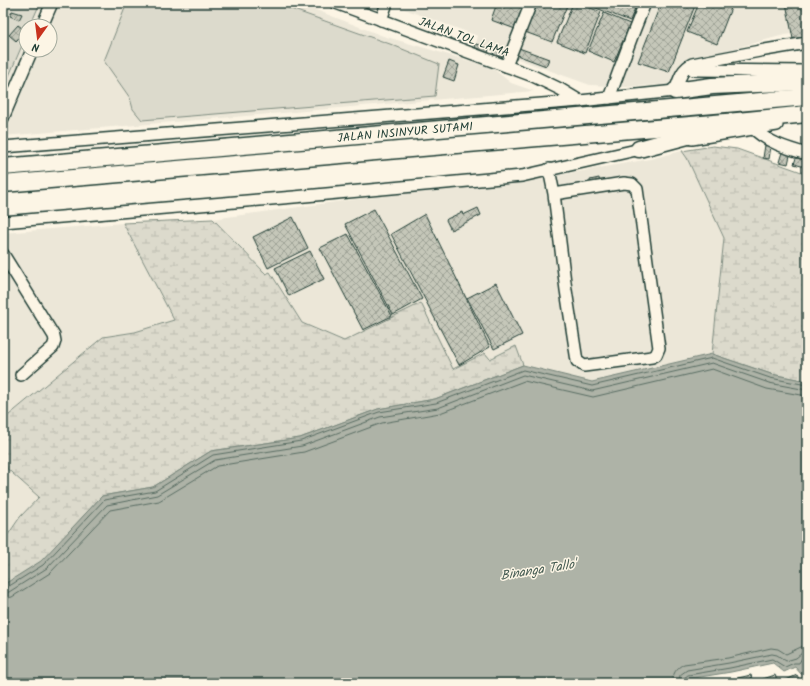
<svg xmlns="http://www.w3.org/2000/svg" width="810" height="686" viewBox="0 0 810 686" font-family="Kalam,sans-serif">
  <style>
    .built { fill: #ece7d8 }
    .green { fill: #dcdacc; stroke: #7e8c80 }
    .wetland { fill: url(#wetland-marsh); stroke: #7e8c80 }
    .water { fill: #aeb3a7; stroke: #758479 }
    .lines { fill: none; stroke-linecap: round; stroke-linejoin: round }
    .shore { stroke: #586c62; stroke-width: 1 }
    .building { fill: url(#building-cross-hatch); stroke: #1f3d34 }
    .minor-casing { stroke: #1f3d34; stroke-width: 14 }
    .highway-casing { stroke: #1f3d34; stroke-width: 19 }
    .minor { stroke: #fcf5e5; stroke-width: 11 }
    .highway { stroke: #fcf5e5; stroke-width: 16 }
    .labels { text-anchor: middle; stroke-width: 3; stroke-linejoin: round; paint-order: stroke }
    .street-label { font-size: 12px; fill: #1f3d34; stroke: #fcf5e5 }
    .water-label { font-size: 13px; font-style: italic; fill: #435a51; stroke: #fcf5e5 }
  </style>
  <defs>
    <pattern id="wetland-marsh" width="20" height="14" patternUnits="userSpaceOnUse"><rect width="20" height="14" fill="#dcdacc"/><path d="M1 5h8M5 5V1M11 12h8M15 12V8" fill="none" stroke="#bcbcb0"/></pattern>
    <pattern id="building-cross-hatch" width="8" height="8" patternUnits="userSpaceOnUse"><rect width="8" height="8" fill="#c5c7b9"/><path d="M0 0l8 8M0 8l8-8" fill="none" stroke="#9fa397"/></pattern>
  </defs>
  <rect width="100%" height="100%" fill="#fcf5e5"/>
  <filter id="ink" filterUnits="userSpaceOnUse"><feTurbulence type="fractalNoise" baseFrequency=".025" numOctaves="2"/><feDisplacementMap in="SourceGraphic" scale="8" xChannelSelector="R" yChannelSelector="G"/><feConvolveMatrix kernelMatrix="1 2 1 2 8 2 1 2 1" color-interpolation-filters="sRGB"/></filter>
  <g filter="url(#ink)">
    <g class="built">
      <path d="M40 3H127L105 61 130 98 133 109 390 44 274 3H298L383 36 491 67 511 83 534 91 282 113 3 136V90L26 36V50H50V26H30Z"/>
      <path d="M388 3H807V32L784 35 721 52 678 67 675 84 627 87 590 85 476 44 478 36Z"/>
      <path d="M682 151 687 158 724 238 712 354 592 382 523 365 516 346 489 359 485 353 453 369 344 341 302 323 271 272 267 274 213 219 357 199 531 180 650 159Z"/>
      <path d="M123 223 174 320 135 332 103 337 3 420V233Z"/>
      <path d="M3 465 40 497 20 517 3 542Z"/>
    </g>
    <g class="green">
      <path d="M3 3H40L30 26H26V36L3 90Z"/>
      <path d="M127 3H274L390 44 439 64 435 96 142 120 133 109 130 98 104 61Z"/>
    </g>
    <g class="wetland">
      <path d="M713 146 737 149 807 174V381L771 374 712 354 724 238 687 158 682 151Z"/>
      <path d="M213 219 266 274 270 272 302 323 344 341 421 303 453 369 485 353 490 359 516 346 523 365 435 399 378 409 300 438 211 451 153 487 102 496 41 562 3 585V542L20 517 39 497 3 465V420L103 337 135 332 174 320 123 223Z"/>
    </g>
    <path class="water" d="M712 354 771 374 807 381V660L804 662 807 669V676L801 674 795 667 784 672 773 663 731 672 688 679 689 683H3V585L41 561 102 496 153 487 211 451 300 438 378 409 435 399 523 365 592 382Z"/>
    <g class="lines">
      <g class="shore">
        <path d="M3 588H6L43 565 104 500 155 491 213 455 301 441 379 412 436 403 523 370 592 386 712 358 770 378 807 385"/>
        <path d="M3 593 9 592 47 568 107 505 157 495 215 460 302 446 380 417 438 408 523 375 592 391 712 363 769 383 807 390"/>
        <path d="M3 599 12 597 50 573 110 510 159 501 217 466 304 452 382 423 440 413 524 381 593 397 712 369 767 389 807 396"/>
        <path d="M673 683C672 674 676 668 684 664L728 658 771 648 778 649 786 654 801 647 807 646"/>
        <path d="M679 683 680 675 687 670 729 663 772 654 777 655 786 661 796 658 802 653 807 652"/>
        <path d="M685 683 684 678 688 675 730 668 772 659 785 667 794 663H799L802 658 807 657"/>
      </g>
    </g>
    <g class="building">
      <path d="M497 3H528L518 30 491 20Z"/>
      <path d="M536 3H568L552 42 525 32Z"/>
      <path d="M573 3H577L601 12 585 53 557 42Z"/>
      <path d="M583 3H637L630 21Z"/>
      <path d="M661 3H696L669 72 638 62Z"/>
      <path d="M699 3H733L717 44 687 32Z"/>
      <path d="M786 3H803L807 22V37L793 39Z"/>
      <path d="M12 11 22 14 19 20 10 16Z"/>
      <path d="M604 13 630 24 614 62 588 51Z"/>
      <path d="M18 25 26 31 16 41 9 35Z"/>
      <path d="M476 44 489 47 488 54 474 51Z"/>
      <path d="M516 47 549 59 546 66 514 54Z"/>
      <path d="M494 49 503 51 501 58 493 56Z"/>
      <path d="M449 61 459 65 454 81 443 77Z"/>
      <path d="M765 145 771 146 769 159 763 158Z"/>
      <path d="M783 149 791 151 788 164 779 162Z"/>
      <path d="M796 158 807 160 805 167 794 164Z"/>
      <path d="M599 178 600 184 591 186 590 180Z"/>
      <path d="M478 208 481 215 451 230 446 220 447 219 462 212 463 215Z"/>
      <path d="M374 209 422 299 393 315 345 224Z"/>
      <path d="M425 214 490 347 459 365 391 234Z"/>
      <path d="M293 217 308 248 268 268 253 237Z"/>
      <path d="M348 234 392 316 363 330 320 248Z"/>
      <path d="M310 251 324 279 289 296 275 268Z"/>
      <path d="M496 283 522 335 494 349 467 298Z"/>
      <path d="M751 675 753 683H740L738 678Z"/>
      <path d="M775 675 778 682 764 683 763 679Z"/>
      <path d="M797 675 801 683H785L784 681Z"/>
    </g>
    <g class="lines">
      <g class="minor-casing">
        <g id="minor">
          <path d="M336 3 533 76 560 89 580 101"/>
          <path d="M381 20 387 3"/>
          <path d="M42 26 52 3"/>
          <path d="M506 66 531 3"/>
          <path d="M693 70 807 71"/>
          <path d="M609 98 632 36 645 3"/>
          <path d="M3 118 32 50"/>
          <path d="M752 125V128C769 143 786 148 807 154"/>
          <path d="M692 139 777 125"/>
          <path d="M3 147 580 101 675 91C679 81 681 69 692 64L765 50 807 43"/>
          <path d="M549 169 554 194 566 290 577 361 584 366 652 357 656 355 659 348 637 189 632 184 624 183 554 194"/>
          <path d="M3 222 294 197 522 176 645 148"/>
          <path d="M3 254 54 336 55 341 53 347 21 375"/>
        </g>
      </g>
      <g class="highway-casing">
        <g id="highway">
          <path d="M675 91 712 86 807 82"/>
          <path d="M639 149 699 133"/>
          <path d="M3 167 807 97"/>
          <path d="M3 184 737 121 807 114"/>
        </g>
      </g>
      <use href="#minor" class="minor"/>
      <use href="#highway" class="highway"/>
    </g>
  </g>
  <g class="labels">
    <g class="street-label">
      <text transform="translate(464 37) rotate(20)" y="4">JALAN TOL LAMA</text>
      <text transform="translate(405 132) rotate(-5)" y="4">JALAN INSINYUR SUTAMI</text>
    </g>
    <g class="water-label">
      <text transform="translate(538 569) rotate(-9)" y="5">Binanga Tallo'</text>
    </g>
  </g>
  <rect width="810" height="686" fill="none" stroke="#fcf5e5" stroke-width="16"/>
  <rect x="8" y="8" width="794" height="670" fill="none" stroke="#1f3d34" stroke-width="1.5" filter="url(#ink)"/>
  <g transform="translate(38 38) rotate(194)"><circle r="19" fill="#fcf5e5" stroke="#a4ab9e"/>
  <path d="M0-3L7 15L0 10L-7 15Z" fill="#c8321e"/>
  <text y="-6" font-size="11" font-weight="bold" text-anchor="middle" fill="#1f3d34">N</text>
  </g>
</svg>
